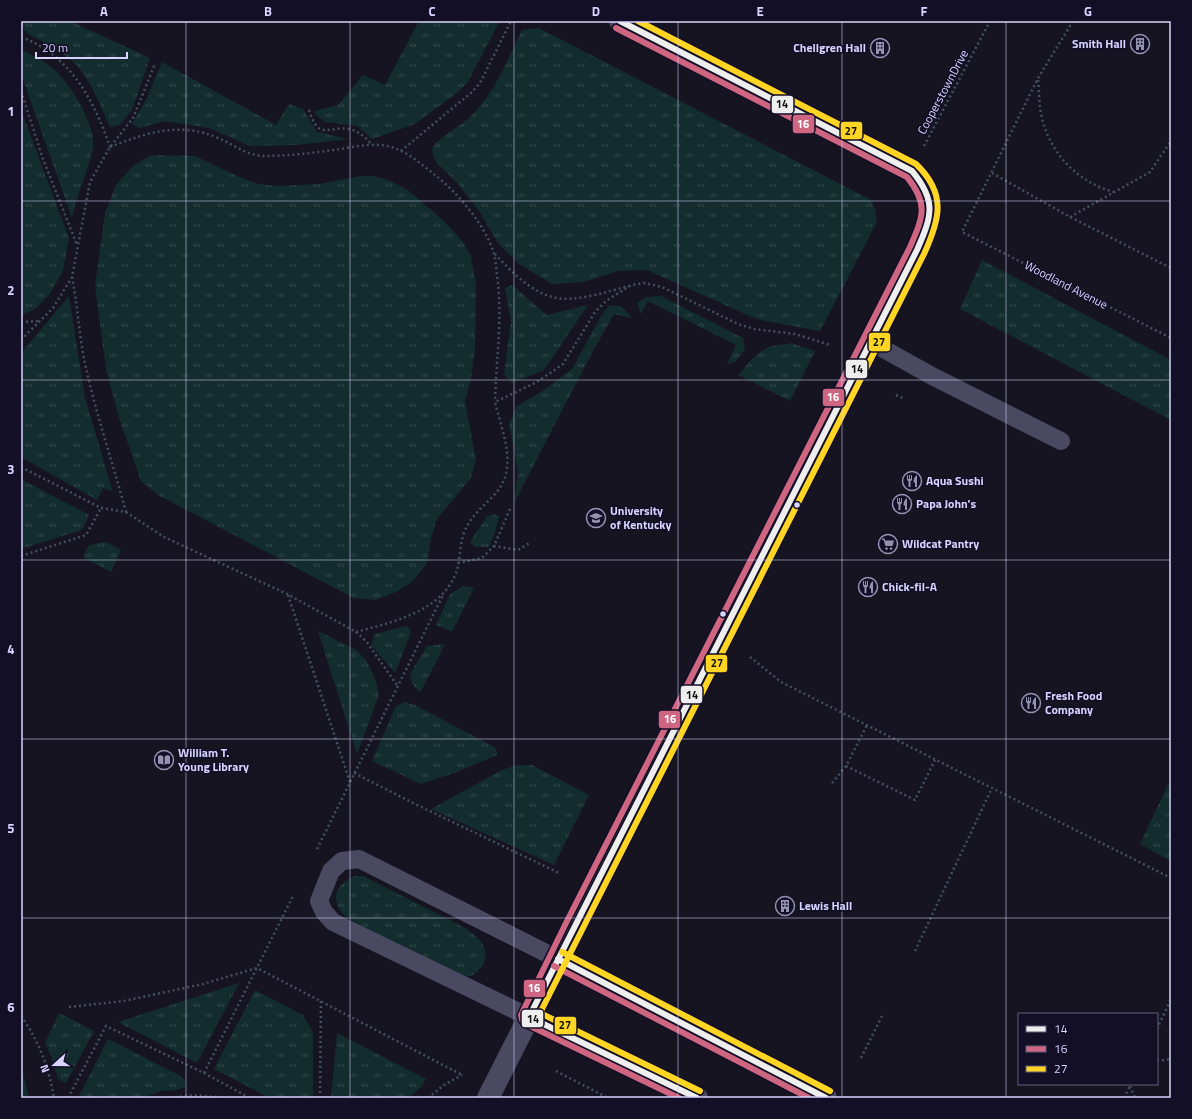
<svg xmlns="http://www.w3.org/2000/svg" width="1192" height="1119" viewBox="0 0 1192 1119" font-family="'Titillium Web',sans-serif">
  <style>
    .grass { fill: url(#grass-tufts) }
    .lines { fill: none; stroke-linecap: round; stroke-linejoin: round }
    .path { stroke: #44505f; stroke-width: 2.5; stroke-dasharray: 2 3; stroke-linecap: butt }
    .service { stroke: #4a4962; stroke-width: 18 }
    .minor { stroke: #4a4962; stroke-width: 22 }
    .tertiary { stroke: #4a4962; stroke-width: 22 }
    .bus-1-casing { stroke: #130f26; stroke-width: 9 }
    .bus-2-casing { stroke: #130f26; stroke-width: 9 }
    .bus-3-casing { stroke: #130f26; stroke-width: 9 }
    .bus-1 { stroke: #eee; stroke-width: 6 }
    .bus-2 { stroke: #ce6682; stroke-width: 6 }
    .bus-3 { stroke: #ffd524; stroke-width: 6 }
    .grid { fill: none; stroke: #d9d4ff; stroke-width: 1; stroke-opacity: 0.55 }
    .bus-dot { fill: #d9d4ff; stroke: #130f26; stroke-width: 1.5 }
    .labels { text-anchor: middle; stroke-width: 3; stroke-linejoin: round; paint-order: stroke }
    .poi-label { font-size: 12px; font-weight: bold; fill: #d9d4ff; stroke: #130f26; text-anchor: start }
    .street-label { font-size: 12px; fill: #d9d4ff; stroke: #130f26 }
    .line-badge { stroke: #130f26; stroke-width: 1.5 }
    .badge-label { font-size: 11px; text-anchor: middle; font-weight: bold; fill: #fff }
    .pale-badge-label { font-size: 11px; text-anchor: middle; font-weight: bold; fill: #111 }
    .neatline { fill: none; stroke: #d9d4ff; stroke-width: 1.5 }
    .grid-label { font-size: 13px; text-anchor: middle; font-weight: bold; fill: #d9d4ff }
  </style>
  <defs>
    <pattern id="grass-tufts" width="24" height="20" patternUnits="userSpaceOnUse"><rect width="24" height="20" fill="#132c2d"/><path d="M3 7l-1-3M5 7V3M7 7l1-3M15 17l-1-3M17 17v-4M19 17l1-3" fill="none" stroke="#354a4c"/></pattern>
  </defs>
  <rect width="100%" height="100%" fill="#161421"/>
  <g class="grass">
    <path d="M21 21H70L150 58 132 110 120 125 110 127C102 109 90 79 76 65 70 58 60 52 52 46 41 39 21 36 21 21Z"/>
    <path d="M419 21 499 22 468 82 457 93 415 124 372 139 357 126 325 122 315 114V111L338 105 363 75 385 85Z"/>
    <path d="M539 28 871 200 875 209 877 222 820 331 756 319 647 270 618 271 584 282 552 284 519 264 498 243 481 214 458 184 436 162 433 155 432 148C443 134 460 127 472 115 496 91 507 60 522 30Z"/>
    <path d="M21 49C30 54 41 59 50 66 68 79 97 125 93 148 88 171 77 194 72 218L21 74Z"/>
    <path d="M162 62 276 125 289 104 303 109 317 132 349 139 296 145 250 146 209 128 165 121 139 128 132 124 146 100Z"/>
    <path d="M21 110 69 238 63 271 49 295 35 309 21 316Z"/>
    <path d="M151 155 195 156 237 176 258 184 278 186 319 184 361 176H373L391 181 409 191 443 220 464 243 471 257 476 284 475 348 471 379 465 401 476 460 471 478 437 519 431 538 427 563 414 580 398 591 376 600 354 598 158 495 141 481 119 418 106 369 95 286 105 213 116 185 134 165Z"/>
    <path d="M982 260 1171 360V420L960 309Z"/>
    <path d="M512 285 547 315 588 305 544 370 512 383 504 374 511 321 505 288Z"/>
    <path d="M69 296 85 398 113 492 103 488 97 500 21 457V353Z"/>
    <path d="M661 296 743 338 745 349 735 362 727 364 736 345 648 301 641 314 637 303 646 297Z"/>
    <path d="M609 305 621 306 632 318 614 314 593 351 514 503 518 473 509 424 517 406 544 390 572 369 601 316Z"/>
    <path d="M791 343 815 351 790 401 739 375C746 365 753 357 763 350 770 345 783 345 791 343Z"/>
    <path d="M21 479 89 515 82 530 21 549Z"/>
    <path d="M494 514 499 517 495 533 489 547H475L470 542 487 516Z"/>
    <path d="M106 542 121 550 111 572 83 557 89 545Z"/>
    <path d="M463 586 474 588 452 632 436 625 450 594Z"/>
    <path d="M407 626 411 632 395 673 371 645 375 634Z"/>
    <path d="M318 631 356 650 366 660 375 678 379 695 357 754Z"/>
    <path d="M445 644 420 693 412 683 410 674 427 646Z"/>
    <path d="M405 702 415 705 496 748 497 755 457 772 421 784 372 761 396 706Z"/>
    <path d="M517 765H532L589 795 554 865 431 809 502 770Z"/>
    <path d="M1171 778V861L1140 844Z"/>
    <path d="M355 876H363L467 929C479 938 492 950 482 966 479 970 475 975 470 976 466 977 461 976 457 976L347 918C330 902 333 885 355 876Z"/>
    <path d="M239 983 197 1063 118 1022Z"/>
    <path d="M255 990 303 1015 313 1032V1098H270L214 1069Z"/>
    <path d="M59 1013 94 1031 66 1083 58 1079 51 1056 45 1043Z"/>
    <path d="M337 1033 426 1079 421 1087 409 1098H331Z"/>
    <path d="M108 1039 181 1076 185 1081V1087L176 1090 162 1091 141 1098H78Z"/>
    <path d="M21 1070 23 1073 29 1098H21Z"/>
  </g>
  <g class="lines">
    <g class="path">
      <path d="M1073 21 1038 78 962 232 1171 338"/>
      <path d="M21 37C70 55 94 100 110 147"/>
      <path d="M1038 80C1039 89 1039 98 1040 107 1045 148 1075 182 1114 192"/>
      <path d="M21 91 43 159 77 245"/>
      <path d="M309 110C319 141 327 126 349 129 359 131 366 138 372 145"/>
      <path d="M924 146 990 21"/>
      <path d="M110 147C146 133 180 121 218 138 233 144 246 155 263 156 284 156 305 154 326 151 344 149 362 144 380 145 401 146 420 163 435 175 458 193 486 226 494 254 496 261 496 269 497 275 503 318 496 360 495 402"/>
      <path d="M401 151 472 92 480 83 511 21"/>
      <path d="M992 173 1070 217 1171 268"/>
      <path d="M1070 217 1150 172 1171 141"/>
      <path d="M495 254C511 271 532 294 557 298 577 302 609 291 629 286"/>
      <path d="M21 322 40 321"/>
      <path d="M21 340 53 308 72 277 90 182 110 147 133 118 155 64"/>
      <path d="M896 395 905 399"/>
      <path d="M21 467 101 508 126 512C113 464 97 417 86 368 79 338 78 307 72 277"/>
      <path d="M510 509 494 546 518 550 531 542"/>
      <path d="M126 512 164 537 287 594 356 632C392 622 441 612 456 573 461 559 459 542 466 528 473 514 484 506 495 494 519 468 502 432 495 402L537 382 563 364 595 312 606 301 631 285 645 283 662 287 738 324 754 329 795 334 830 345"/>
      <path d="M21 556 86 535 101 508"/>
      <path d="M458 563 482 558 494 546"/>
      <path d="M288 595 350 782"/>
      <path d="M356 632 366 641 397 685"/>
      <path d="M750 657 781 682 1171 878"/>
      <path d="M846 766 915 800 935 760"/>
      <path d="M354 773 417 805 559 873"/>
      <path d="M832 783 846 766 867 725"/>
      <path d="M317 849 443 595"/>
      <path d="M915 951 992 788"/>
      <path d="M69 1007 124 1001 203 984 257 968 462 1075"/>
      <path d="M21 1016C39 1041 49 1068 54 1098"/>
      <path d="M1157 1029 1171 999"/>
      <path d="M861 1058 882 1016"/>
      <path d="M1157 1061 1171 1059"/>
      <path d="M556 1071 608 1098"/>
      <path d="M204 1073 293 896"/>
      <path d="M1130 1086 1135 1098"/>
      <path d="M68 1098 106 1026 204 1073 250 1098"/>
      <path d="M170 1098 193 1095 227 1098"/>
      <path d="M320 1098 321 1001"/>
      <path d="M428 1098 444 1085 462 1075"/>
      <path d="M1124 1098 1131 1084"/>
    </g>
    <g class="service">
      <path d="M871 342 932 376 1061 441"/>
      <path d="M529 1017 333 922 324 912 319 901 331 871 342 861 359 859 558 959"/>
    </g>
    <path class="minor" d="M488 1098 529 1017"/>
    <g class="tertiary">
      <path d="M620 21 912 171C939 201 933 216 917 250L574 925 529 1017 697 1098"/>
      <path d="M558 959 826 1098"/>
    </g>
    <g class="bus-1-casing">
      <g id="bus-1">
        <path d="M620 21 912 171C937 201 932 216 917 250L529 1017 697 1098"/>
        <path d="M558 959 826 1098"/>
      </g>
    </g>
    <g class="bus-2-casing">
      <g id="bus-2">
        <path d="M616 28 907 177C929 204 923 217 910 247L567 921 521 1015 522 1020 526 1024 679 1098"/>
        <path d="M554 966 809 1098"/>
      </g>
    </g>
    <g class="bus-3-casing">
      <g id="bus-3">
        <path d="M638 21 916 164C947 194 940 219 924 254L540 1013 700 1091"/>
        <path d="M562 952 830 1091"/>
      </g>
    </g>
    <use href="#bus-1" class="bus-1"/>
    <use href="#bus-2" class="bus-2"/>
    <use href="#bus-3" class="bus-3"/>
  </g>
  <path class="grid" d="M186 21V1098M350 21V1098M514 21V1098M678 21V1098M842 21V1098M1006 21V1098M21 201H1171M21 380H1171M21 560H1171M21 739H1171M21 918H1171"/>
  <defs>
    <g id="building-ring" transform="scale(1)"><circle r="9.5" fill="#130f26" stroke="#9591b1" stroke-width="1.5"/><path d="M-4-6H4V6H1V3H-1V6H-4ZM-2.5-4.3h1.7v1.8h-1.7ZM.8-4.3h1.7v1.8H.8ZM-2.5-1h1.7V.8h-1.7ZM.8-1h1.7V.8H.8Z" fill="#9591b1"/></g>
    <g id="restaurant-ring" transform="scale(1)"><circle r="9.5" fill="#130f26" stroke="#9591b1" stroke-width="1.5"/><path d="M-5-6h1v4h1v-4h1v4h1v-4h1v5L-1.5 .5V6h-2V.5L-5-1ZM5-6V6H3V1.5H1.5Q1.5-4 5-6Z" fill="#9591b1"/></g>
    <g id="university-ring" transform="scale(1)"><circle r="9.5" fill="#130f26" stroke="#9591b1" stroke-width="1.5"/><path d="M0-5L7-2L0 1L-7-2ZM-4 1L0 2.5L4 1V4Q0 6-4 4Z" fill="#9591b1"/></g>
    <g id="supermarket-ring" transform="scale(1)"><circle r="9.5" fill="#130f26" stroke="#9591b1" stroke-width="1.5"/><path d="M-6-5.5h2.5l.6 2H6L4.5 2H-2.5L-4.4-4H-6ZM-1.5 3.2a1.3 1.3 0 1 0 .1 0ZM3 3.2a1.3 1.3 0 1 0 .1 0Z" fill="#9591b1"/></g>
    <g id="library-ring" transform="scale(1)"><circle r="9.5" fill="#130f26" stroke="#9591b1" stroke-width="1.5"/><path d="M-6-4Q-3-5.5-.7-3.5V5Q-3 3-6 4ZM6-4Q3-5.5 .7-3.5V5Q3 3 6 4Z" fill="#9591b1"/></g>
  </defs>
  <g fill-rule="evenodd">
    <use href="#building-ring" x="1140" y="44"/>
    <use href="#building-ring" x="880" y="48"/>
    <use href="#restaurant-ring" x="912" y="481"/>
    <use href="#restaurant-ring" x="902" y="504"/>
    <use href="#university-ring" x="596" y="518"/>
    <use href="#supermarket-ring" x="888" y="544"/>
    <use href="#restaurant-ring" x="868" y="587"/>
    <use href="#restaurant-ring" x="1031" y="703"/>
    <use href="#library-ring" x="164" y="760"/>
    <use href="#building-ring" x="785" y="906"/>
  </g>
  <g class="bus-dot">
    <circle cx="797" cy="505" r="3.5"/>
    <circle cx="723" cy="614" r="3.5"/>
  </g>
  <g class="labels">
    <g class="poi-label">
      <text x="1126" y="48" text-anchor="end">Smith Hall</text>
      <text x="866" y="52" text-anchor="end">Chellgren Hall</text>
      <text x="926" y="485">Aqua Sushi</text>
      <text x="916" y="508">Papa John's</text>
      <text x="610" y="515">University<tspan x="610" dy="14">of Kentucky</tspan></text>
      <text x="902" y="548">Wildcat Pantry</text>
      <text x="882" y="591">Chick-fil-A</text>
      <text x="1045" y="700">Fresh Food<tspan x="1045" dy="14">Company</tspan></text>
      <text x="178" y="757">William T.<tspan x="178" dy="14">Young Library</tspan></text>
      <text x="799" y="910">Lewis Hall</text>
    </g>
    <g class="street-label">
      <text transform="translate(943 92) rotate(-62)" y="4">CooperstownDrive</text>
      <text transform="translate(1066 285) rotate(27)" y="4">Woodland Avenue</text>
    </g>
  </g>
  <g class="line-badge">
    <rect x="771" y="95" width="23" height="19" rx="4" fill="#eee"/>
    <rect x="792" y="114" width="23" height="20" rx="4" fill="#ce6682"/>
    <rect x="840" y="121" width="23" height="19" rx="4" fill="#ffd524"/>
    <rect x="868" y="332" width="23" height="20" rx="4" fill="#ffd524"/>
    <rect x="845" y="359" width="23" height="20" rx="4" fill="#eee"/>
    <rect x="822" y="388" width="23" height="19" rx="4" fill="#ce6682"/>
    <rect x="705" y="654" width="23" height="19" rx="4" fill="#ffd524"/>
    <rect x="680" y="685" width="23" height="19" rx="4" fill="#eee"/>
    <rect x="658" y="710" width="23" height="19" rx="4" fill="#ce6682"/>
    <rect x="523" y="979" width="23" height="19" rx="4" fill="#ce6682"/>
    <rect x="521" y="1009" width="23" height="19" rx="4" fill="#eee"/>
    <rect x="554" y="1016" width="23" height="19" rx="4" fill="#ffd524"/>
  </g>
  <g class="badge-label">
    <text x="803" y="128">16</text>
    <text x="833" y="401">16</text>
    <text x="670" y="723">16</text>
    <text x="534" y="992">16</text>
  </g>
  <g class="pale-badge-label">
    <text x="782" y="108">14</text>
    <text x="851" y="135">27</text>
    <text x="879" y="346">27</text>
    <text x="857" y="373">14</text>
    <text x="717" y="667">27</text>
    <text x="692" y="699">14</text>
    <text x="533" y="1023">14</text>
    <text x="565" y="1029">27</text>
  </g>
  <rect width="1192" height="1119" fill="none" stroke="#130f26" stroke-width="44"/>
  <rect x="1018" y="1013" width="140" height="72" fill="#130f26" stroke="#625e7d"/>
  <rect x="1026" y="1026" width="20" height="6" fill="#eeeeee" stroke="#625e7d"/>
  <text x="1054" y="1033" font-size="12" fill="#d9d4ff">14</text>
  <rect x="1026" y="1046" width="20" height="6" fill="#ce6682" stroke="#625e7d"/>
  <text x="1054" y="1053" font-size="12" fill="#d9d4ff">16</text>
  <rect x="1026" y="1066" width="20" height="6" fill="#ffd524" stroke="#625e7d"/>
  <text x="1054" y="1073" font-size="12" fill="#d9d4ff">27</text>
  <g transform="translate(54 1065) rotate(249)" stroke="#130f26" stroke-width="3" paint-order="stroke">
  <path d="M0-3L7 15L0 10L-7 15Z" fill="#d9d4ff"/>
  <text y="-6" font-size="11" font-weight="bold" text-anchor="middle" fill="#d9d4ff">N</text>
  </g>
  <path d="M36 52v6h91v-6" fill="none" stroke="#d9d4ff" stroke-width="2"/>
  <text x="42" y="52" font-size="12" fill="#d9d4ff" stroke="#130f26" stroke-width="3" paint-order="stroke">20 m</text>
  <rect x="22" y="22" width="1148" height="1075" class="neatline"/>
  <g class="grid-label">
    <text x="104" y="16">A</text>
    <text x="268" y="16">B</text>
    <text x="432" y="16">C</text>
    <text x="596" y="16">D</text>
    <text x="760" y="16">E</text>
    <text x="924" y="16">F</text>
    <text x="1088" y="16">G</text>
    <text x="11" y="116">1</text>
    <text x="11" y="295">2</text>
    <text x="11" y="474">3</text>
    <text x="11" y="654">4</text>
    <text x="11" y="833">5</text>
    <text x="11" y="1012">6</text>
  </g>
</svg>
